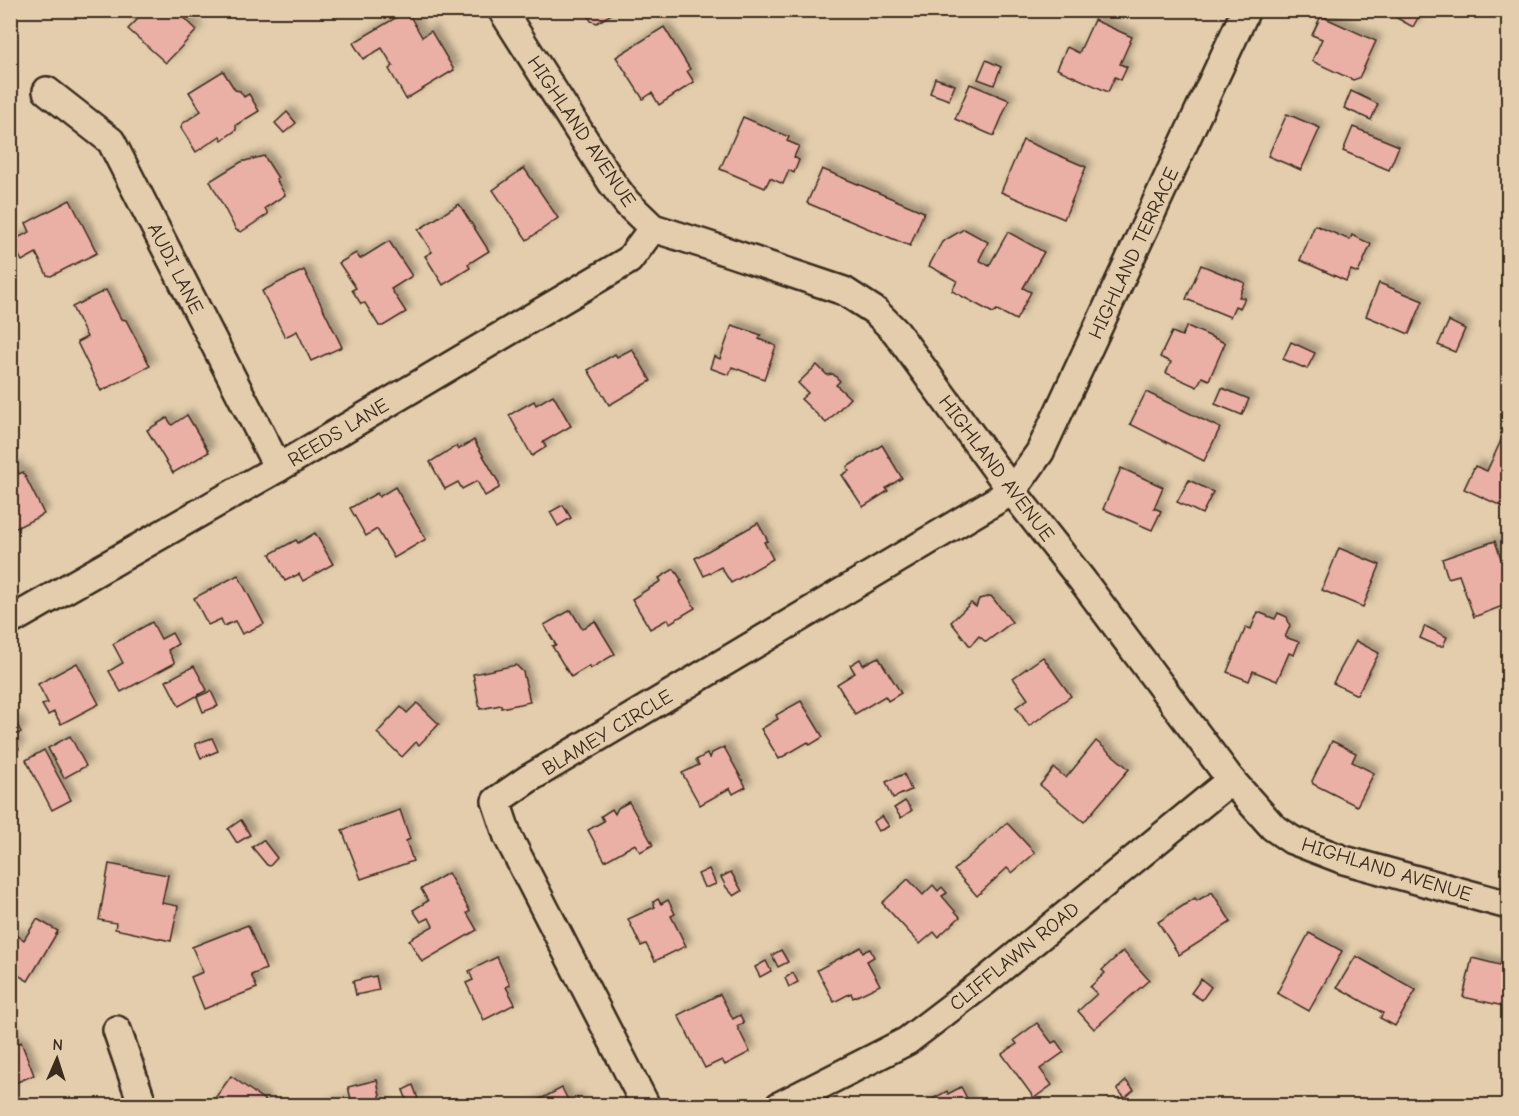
<svg xmlns="http://www.w3.org/2000/svg" width="1519" height="1116" viewBox="0 0 1519 1116" font-family="'Comic Neue',sans-serif">
  <style>
    .building { fill: #eab0a5; stroke: #3b2a1e; stroke-width: 1.5; filter: url(#shadow) }
    .lines { fill: none; stroke-linecap: round; stroke-linejoin: round }
    .minor-casing { stroke: #3b2a1e; stroke-width: 32 }
    .minor { stroke: #e3cdac; stroke-width: 27 }
    .labels { text-anchor: middle; stroke-width: 4.5; stroke-linejoin: round; paint-order: stroke }
    .street-label { font-size: 20px; fill: #3b2a1e; stroke: #e3cdac }
  </style>
  <defs>
    <filter id="shadow"><feDropShadow dx="5.5" dy="-5.5" stdDeviation="3" flood-color="#0004"/></filter>
  </defs>
  <rect width="100%" height="100%" fill="#e3cdac"/>
  <filter id="ink" filterUnits="userSpaceOnUse"><feTurbulence type="fractalNoise" baseFrequency=".0167" numOctaves="2"/><feDisplacementMap in="SourceGraphic" scale="12" xChannelSelector="R" yChannelSelector="G"/><feConvolveMatrix kernelMatrix="1 2 1 2 8 2 1 2 1" color-interpolation-filters="sRGB"/></filter>
  <g filter="url(#ink)">
    <g class="building">
      <path d="M127 10H176L197 30 166 63 128 29 137 20Z"/>
      <path d="M585 10H618L597 23 591 21Z"/>
      <path d="M1386 10H1422L1413 27 1386 12Z"/>
      <path d="M407 11 422 37 431 31 454 70 406 99 389 69 393 66 382 48 363 59 353 43Z"/>
      <path d="M1321 16 1376 41 1359 78 1353 80 1312 61 1322 39 1312 35Z"/>
      <path d="M1094 20 1132 37 1120 64 1127 67 1121 80 1115 77 1108 92 1057 69 1067 47 1079 53Z"/>
      <path d="M664 27 690 69 687 71 694 82 659 105 652 93 643 99 616 57Z"/>
      <path d="M986 60 1001 67 994 85 978 79Z"/>
      <path d="M223 71 235 90 240 91 244 97 249 94 259 111 236 125V130L222 140 220 136 196 152 181 128 182 124 201 111 189 92Z"/>
      <path d="M935 78 955 85 949 100 930 93Z"/>
      <path d="M970 84 1009 100 994 136 955 119Z"/>
      <path d="M1351 91 1378 104 1371 120 1344 108Z"/>
      <path d="M287 112 296 123 284 133 275 123Z"/>
      <path d="M1287 114 1320 128 1301 170 1268 156Z"/>
      <path d="M743 117 789 137 787 141 799 146 794 157 799 160 794 173 789 170 783 184 770 178 765 188 720 169Z"/>
      <path d="M1353 127 1399 146 1389 170 1343 151Z"/>
      <path d="M1023 140 1086 167 1064 219 1001 192Z"/>
      <path d="M264 156 278 178 276 179 285 195 265 208 268 214 241 232 236 230 210 181 241 162Z"/>
      <path d="M524 168 558 218 527 240 493 190Z"/>
      <path d="M822 169 924 212 910 246 807 203Z"/>
      <path d="M70 200 97 253 51 276 47 275 36 253 22 261 11 241 30 232 26 223Z"/>
      <path d="M459 204 489 251 468 264 470 268 443 285 425 256 432 252 418 230Z"/>
      <path d="M1315 225 1350 240 1352 235 1371 244 1358 273 1351 270 1346 281 1300 260Z"/>
      <path d="M964 229 988 242 979 260 989 266 1008 232 1044 252 1023 288 1031 292 1016 320 997 310 993 313 952 291 957 281 929 266 942 242Z"/>
      <path d="M389 241 412 276 391 289 406 312 383 326H379L365 303 361 304 352 290 356 288 339 263 356 253 360 259Z"/>
      <path d="M1201 265 1245 283 1239 297 1245 298 1240 308 1235 306 1230 317 1186 299Z"/>
      <path d="M304 270 342 347 311 361 297 331 285 337 262 291Z"/>
      <path d="M1379 283 1423 301 1409 334 1366 316Z"/>
      <path d="M106 290 121 319 126 320 150 366 101 391 77 342 87 337 72 307Z"/>
      <path d="M1449 321 1465 329 1455 352 1438 345Z"/>
      <path d="M732 325 761 335 759 339 776 346 764 379 732 367 729 375 710 368 714 356 720 359Z"/>
      <path d="M1187 326 1225 343 1209 380 1202 377 1197 387 1166 373 1171 362 1160 357 1172 332 1182 336Z"/>
      <path d="M1291 342 1315 353 1307 369 1283 359Z"/>
      <path d="M632 349 651 381 609 405 588 370 615 354 617 357Z"/>
      <path d="M817 365 827 375 833 374 840 381 836 385 850 398 826 423 801 399 808 393 798 383Z"/>
      <path d="M1222 388 1249 399 1242 415 1215 404Z"/>
      <path d="M1146 392 1220 428 1204 461 1130 424Z"/>
      <path d="M553 395 571 426 543 442 546 447 532 456 509 415 534 401 536 405Z"/>
      <path d="M187 415 209 452 173 473 147 430 167 418 172 425Z"/>
      <path d="M1504 434 1508 436V509L1464 489 1475 466 1487 471Z"/>
      <path d="M474 440 499 483V488L485 496 477 481 462 489 458 482 445 489 430 462 456 446 458 450Z"/>
      <path d="M882 445 902 478 886 488 888 491 863 507 842 475 849 471 847 467Z"/>
      <path d="M15 465 19 474 23 472 44 514 10 531V467Z"/>
      <path d="M1121 468 1163 487 1154 508 1161 511 1152 530 1103 509Z"/>
      <path d="M1189 480 1213 492 1202 514 1177 502Z"/>
      <path d="M395 487 426 539 394 558 377 529 366 536 350 508 377 493 379 497Z"/>
      <path d="M563 505 571 518 558 526 550 512Z"/>
      <path d="M758 523 768 541 764 542 773 559 731 583 721 567 704 576 695 558Z"/>
      <path d="M315 533 333 564 303 581 299 574 285 581 270 554 296 540 298 543Z"/>
      <path d="M1495 541 1508 579V604L1474 617 1459 575 1448 578 1442 559Z"/>
      <path d="M1339 548 1380 565 1363 607 1322 590Z"/>
      <path d="M674 569 682 581 680 582 695 608 670 623 668 619 650 629 632 599 661 581 659 578Z"/>
      <path d="M238 575 264 624 242 634 235 621 224 626 221 619 208 625 194 598Z"/>
      <path d="M991 596 1012 622 986 642 979 636 970 646 951 622 971 603 976 607 979 599Z"/>
      <path d="M571 610 582 629 595 621 615 654 590 669 589 666 571 677 552 646 556 645 544 625Z"/>
      <path d="M1258 612 1275 619 1278 613 1287 617 1290 626 1285 637 1299 642 1294 655 1289 653 1277 681 1253 671 1249 681 1227 672 1246 627 1251 629Z"/>
      <path d="M152 622 161 639 172 633 178 644 168 650 175 663 121 692 109 671 123 663 113 644Z"/>
      <path d="M1425 626 1447 637 1443 646H1438L1420 638Z"/>
      <path d="M1356 641 1379 653 1357 695 1333 683Z"/>
      <path d="M1043 657 1071 696 1029 726 1016 707 1028 699 1013 678Z"/>
      <path d="M876 658H879L901 693 888 701 885 696 855 714 837 684 855 673 850 665 860 659 863 665Z"/>
      <path d="M77 663 99 704 61 724 54 712 48 715 42 705 48 703 38 684Z"/>
      <path d="M516 665 523 672 530 702 501 708V705L480 709 473 674Z"/>
      <path d="M194 666 207 690 179 706 166 681Z"/>
      <path d="M211 691 218 706 203 712 197 697Z"/>
      <path d="M801 701 823 737 810 745 808 742 779 759 761 729 778 719 776 715Z"/>
      <path d="M417 703 439 724 419 745 416 742 402 757 377 733 401 707 407 713Z"/>
      <path d="M15 720 21 732 13 737 19 749 10 754V723Z"/>
      <path d="M70 736 86 766 64 778 48 748Z"/>
      <path d="M212 738 218 751 201 758 195 744Z"/>
      <path d="M1096 741 1129 769 1084 822 1040 785 1054 768 1066 778Z"/>
      <path d="M1332 741 1356 753 1352 762 1374 773 1357 806 1313 784 1312 781Z"/>
      <path d="M724 747 746 787 733 794 730 788 700 805 682 773 699 765 696 760 707 754 710 758 712 753Z"/>
      <path d="M44 750 71 800 52 810 26 760Z"/>
      <path d="M904 774 911 790 893 798 886 782Z"/>
      <path d="M905 801 912 810 901 818 894 808Z"/>
      <path d="M629 802 653 845 640 852 635 844 605 861 588 830 604 821 601 816 612 809 615 814 618 808Z"/>
      <path d="M400 810 410 839 406 841 413 861 361 879 342 830Z"/>
      <path d="M882 816 889 826 884 829 878 831 873 822Z"/>
      <path d="M241 820 250 835 237 843 228 829Z"/>
      <path d="M1007 823 1035 853 1012 873 1007 868 977 896 954 870Z"/>
      <path d="M263 840 277 858 270 866 267 865 252 847Z"/>
      <path d="M109 864 168 875 162 903 178 906 171 941 115 929 116 923 99 920Z"/>
      <path d="M709 869 716 884 708 887H704L698 874Z"/>
      <path d="M731 872 742 891 734 896 726 887 721 877Z"/>
      <path d="M448 873 470 911 467 913 477 930 422 962 409 940 433 926 429 918 421 922 413 910 428 901 421 889Z"/>
      <path d="M908 879 923 895 933 885 938 891 942 887 947 893 942 896 960 917 938 937 934 932 920 944 882 903Z"/>
      <path d="M1212 892 1231 922 1179 955 1158 922 1195 898 1197 901Z"/>
      <path d="M658 899 661 904 668 900 675 914 671 916 686 946 655 961 646 944 641 946 628 919 655 907 653 902Z"/>
      <path d="M37 919 58 931 28 981 13 972 10 976V943L16 935 24 940Z"/>
      <path d="M248 925 266 969 251 975 257 988 204 1009 191 977 203 972 192 947Z"/>
      <path d="M1309 933 1342 951 1309 1011 1277 993Z"/>
      <path d="M861 947 863 952 870 949 874 957 867 961 880 985 853 998 851 993 834 1002 817 970Z"/>
      <path d="M781 950 788 962 778 967 772 955Z"/>
      <path d="M1123 951 1149 980 1094 1029 1078 1011 1097 994 1090 987 1105 973 1102 970Z"/>
      <path d="M1356 956 1416 990 1395 1026 1380 1018 1383 1013 1337 987Z"/>
      <path d="M497 957 510 985 506 987 515 1004 484 1020 466 983 473 980 469 971Z"/>
      <path d="M1472 958 1508 967V1007L1463 997Z"/>
      <path d="M766 961 771 971 760 977 755 967Z"/>
      <path d="M793 973 798 982 789 987 785 978Z"/>
      <path d="M376 976 379 990 356 995 353 981Z"/>
      <path d="M1201 979 1211 987 1202 1000 1191 993Z"/>
      <path d="M720 994 733 1019 740 1015 744 1023 737 1026 750 1052 725 1065 722 1060 705 1068 678 1015Z"/>
      <path d="M1037 1023 1052 1043 1056 1041 1064 1052 1040 1069 1052 1085 1034 1098 1002 1054 1017 1044 1014 1040Z"/>
      <path d="M10 1029 16 1044 21 1042 34 1075 10 1085Z"/>
      <path d="M231 1076 267 1102 265 1106H213L211 1104Z"/>
      <path d="M377 1080 382 1106H320L351 1099 348 1087Z"/>
      <path d="M1126 1081 1134 1090 1125 1098 1117 1089Z"/>
      <path d="M413 1085 418 1099 408 1103 403 1090Z"/>
      <path d="M961 1087 971 1106H920L947 1091 948 1094Z"/>
      <path d="M562 1088 569 1102 577 1098 581 1106H527Z"/>
    </g>
    <g class="lines">
      <g class="minor-casing">
        <g id="minor">
          <path d="M502 10 612 183 627 203 653 228 707 245 844 291 875 311 896 332 1012 491 1082 580 1231 780 1273 827 1292 840 1344 860 1508 905"/>
          <path d="M47 91 111 141 278 468"/>
          <path d="M10 621 278 468 629 260 653 228"/>
          <path d="M117 1030 143 1106"/>
          <path d="M646 1106 508 837 496 801 528 779 1012 491 1040 452 1246 10"/>
          <path d="M779 1106 907 1041 983 983 1231 780"/>
        </g>
      </g>
      <use href="#minor" class="minor"/>
    </g>
  </g>
  <g class="labels">
    <g class="street-label">
      <text transform="translate(582 131) rotate(56)" y="7">HIGHLAND AVENUE</text>
      <text transform="translate(1133 253) rotate(-65)" y="7">HIGHLAND TERRACE</text>
      <text transform="translate(176 268) rotate(63)" y="7">AUDI LANE</text>
      <text transform="translate(338 432) rotate(-31)" y="7">REEDS LANE</text>
      <text transform="translate(997 468) rotate(53)" y="7">HIGHLAND AVENUE</text>
      <text transform="translate(607 732) rotate(-31)" y="7">BLAMEY CIRCLE</text>
      <text transform="translate(1387 869) rotate(17)" y="7">HIGHLAND AVENUE</text>
      <text transform="translate(1014 956) rotate(-39)" y="7">CLIFFLAWN ROAD</text>
    </g>
  </g>
  <rect width="1519" height="1116" fill="none" stroke="#e3cdac" stroke-width="36"/>
  <rect x="18" y="18" width="1483" height="1080" fill="none" stroke="#3b2a1e" stroke-width="2" filter="url(#ink)"/>
  <g transform="translate(57 1059) rotate(3)" stroke="#e3cdac" stroke-width="4.5" paint-order="stroke">
  <path d="M0-4.5L10 22L0 15L-10 22Z" fill="#3b2a1e"/>
  <text y="-9" font-size="16" font-weight="bold" text-anchor="middle" fill="#3b2a1e">N</text>
  </g>
</svg>
